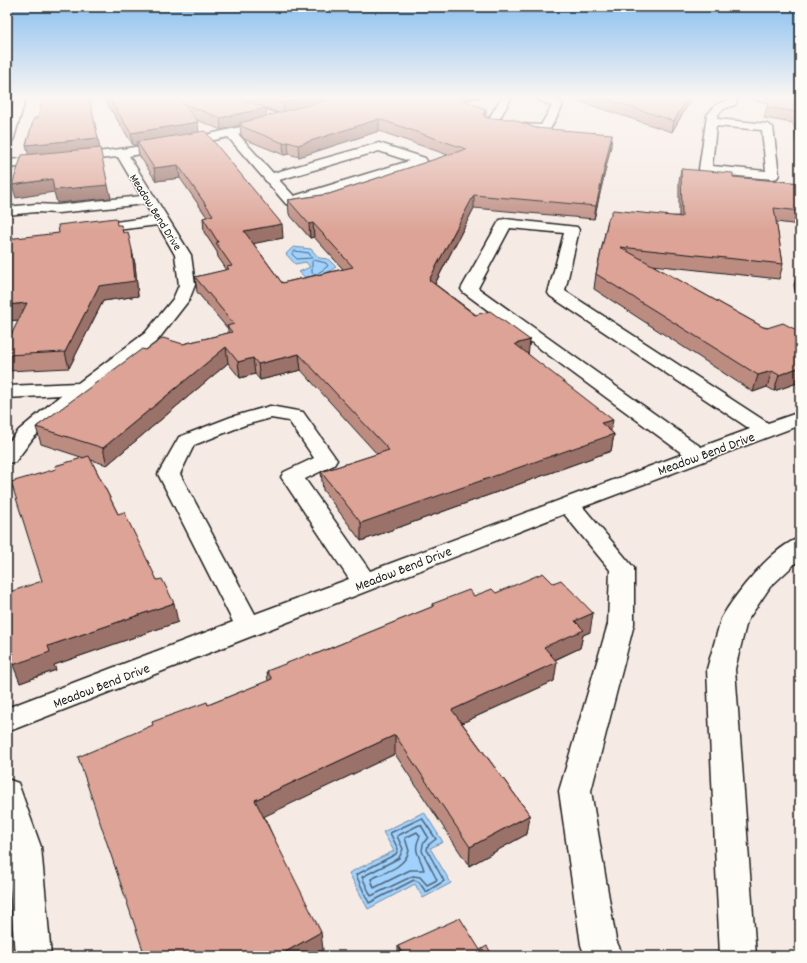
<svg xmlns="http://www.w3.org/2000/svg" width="807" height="963" viewBox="0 0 807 963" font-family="Dekko,sans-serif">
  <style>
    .water { fill: #a0d2fd; stroke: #6b89a3 }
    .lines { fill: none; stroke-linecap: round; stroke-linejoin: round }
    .shore-far1 { stroke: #516576; stroke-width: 1 }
    .shore { stroke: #516576; stroke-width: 1.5 }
    .minor-casing { stroke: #1c1c1c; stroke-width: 3 }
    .minor { fill: #fdfcf7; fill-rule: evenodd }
    .wall { fill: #bd8c81; stroke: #1c1c1c; fill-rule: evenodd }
    .shaded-wall { fill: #9a7269; stroke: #1c1c1c }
    .building { fill: #dca396; stroke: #1c1c1c }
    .labels { text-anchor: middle; stroke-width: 3; stroke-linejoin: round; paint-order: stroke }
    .far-street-label { font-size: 12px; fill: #1c1c1c; stroke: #fdfcf7 }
    .street-label { font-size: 14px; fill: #1c1c1c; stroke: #fdfcf7 }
  </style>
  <rect width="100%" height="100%" fill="#f6eae4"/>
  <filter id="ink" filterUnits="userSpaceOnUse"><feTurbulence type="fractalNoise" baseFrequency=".025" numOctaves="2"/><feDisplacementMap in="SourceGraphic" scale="8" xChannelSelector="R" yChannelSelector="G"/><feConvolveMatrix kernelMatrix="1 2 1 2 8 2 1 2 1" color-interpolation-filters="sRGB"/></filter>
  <g filter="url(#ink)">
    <g class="water">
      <path d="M293 247 311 249 319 258 328 259 336 267 318 278 305 277 299 272 310 267 306 262 295 264 286 254Z"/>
      <path d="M424 812 443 842 430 848 451 883 423 898 415 884 368 909 349 873 394 851 383 832Z"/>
    </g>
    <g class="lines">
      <g class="shore-far1">
        <path d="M295 251 309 253 312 258 297 259 292 254Z"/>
        <path d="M314 260 326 263 328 266 317 274 312 273V262Z"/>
      </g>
      <g class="shore">
        <path d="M422 818 436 839 428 845 427 850 444 881 426 892 419 882 414 880 369 903 356 875 396 854 398 849 390 833Z"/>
        <path d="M419 825H421L428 837 423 844 422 851 437 880 427 885 420 877 413 876 371 896 362 877 399 858 403 849 397 836Z"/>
        <path d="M417 832 420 836C412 852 420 855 424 870H410L374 888 371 879C385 872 404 868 409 851L405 838Z"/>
      </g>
      <g class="minor-casing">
        <g id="minor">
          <path d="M16 97H26L13 141 11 143 7 144V124Z"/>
          <path d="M212 97H228L286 117 287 119 282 122 278 121 213 99Z"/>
          <path d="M502 97H512L497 123 541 125 552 106 532 97C542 97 556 97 563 105L549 131 486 128 484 126Z"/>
          <path d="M729 97H739L735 105C727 107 718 110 717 119L767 124 773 127 779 175 777 178 773 179 705 173 701 172 699 169 707 115 717 104 727 101ZM716 126 762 130 766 171 712 166Z"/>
          <path d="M751 97 800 99V105L756 100Z"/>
          <path d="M245 126 249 127 251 129 249 131 238 134 273 173 379 143 425 158 427 161 425 164 308 202 291 205 286 204 228 137 187 146 129 156 191 255 195 285 189 300 157 341 66 410 33 438 15 462 7 463V444L19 430 61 395 7 398V386L78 383 145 333 173 299 179 285 175 255 158 225 92 233 87 232 85 229 87 226 92 225 153 217 145 204 58 213 36 212 7 215V207L36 204 58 205 141 196 118 157 7 168V160C88 155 166 145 245 126ZM379 151 409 161 294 196 279 180Z"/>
          <path d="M505 219 577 227 579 230 565 291 768 423 800 412V425L583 507 634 568V624L591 791 616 940 623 956H585L581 945 559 791 608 624 610 570 564 514 7 732V708L233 622 158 474 179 437 231 417 270 406 303 412 337 460 334 465 305 479 370 571 683 454 463 292 461 289 498 223 500 220ZM510 228 564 233 548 293 550 296 750 429 701 447 478 288ZM271 418 289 421 314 458 284 472 281 477 349 579 255 614 180 474 194 445 245 425Z"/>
          <path d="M800 538V559L770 587 747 621 735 669 756 956H720L707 669 721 619C734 595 774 545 800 538Z"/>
          <path d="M7 779 18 783 41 847 51 956H15L7 846Z"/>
        </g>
      </g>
      <use href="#minor" class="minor"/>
    </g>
    <g class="wall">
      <path d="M103 97H481L464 101 487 118 536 128 611 146 594 219 474 208 435 284 528 354 614 434 611 451 361 541 323 490 321 472 377 454 301 370 260 380 255 374 240 378 228 363 107 465 91 460 118 514 157 580 178 622 54 665 56 670 20 683 42 581 56 469 55 466 84 458 41 444 36 427 146 350 183 344 228 333V329L197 292 195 277 227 270 218 257 217 252 204 232 203 218 207 217 180 178 156 181 139 155 137 145H133ZM266 108 277 112 279 113 266 116ZM195 119 221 130 240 125 241 135 244 139 284 155 289 154 299 157 379 131 448 155 329 194 288 200 289 214 310 238 314 237 343 269 282 283 253 243 283 238 199 132Z"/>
      <path d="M566 97H692L672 132Z"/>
      <path d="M800 97V156L793 123 764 118 767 107Z"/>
      <path d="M681 169 733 177 800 183V225L776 222 783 264 779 279 652 265 763 327 800 332V382L774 391 767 387 753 392 594 289 596 274 608 220 679 216V181Z"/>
      <path d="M117 225 123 233 135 264 138 296 103 301 69 368 7 371V343L19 320 7 321 59 233Z"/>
      <path d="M798 270H800V312H799L794 285Z"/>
      <path d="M496 593 590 632 583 635 580 648 555 660 554 681 462 723 530 815 527 834 469 866 395 754 264 816 323 950 312 956H145L208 705 268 681 267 671 311 656 432 607V604L474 596Z"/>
      <path d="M398 946 480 950 493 956H398Z"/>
    </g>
    <g class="shaded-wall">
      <path d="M305 97H345L284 114 283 103Z"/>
      <path d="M446 97H481L446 104Z"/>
      <path d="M688 97H692L672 132 674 121Z"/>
      <path d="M266 108 267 119 240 123V125L221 130 220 118Z"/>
      <path d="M486 109V120L483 115Z"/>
      <path d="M379 119V131L299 157 298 145Z"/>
      <path d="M198 122 199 134 137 142V145H133L131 133Z"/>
      <path d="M612 134 611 146 594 219 596 206Z"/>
      <path d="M98 138 100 150 29 157 26 145Z"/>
      <path d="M288 142 289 154 284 155 283 143Z"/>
      <path d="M178 165 180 178 156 181 154 168Z"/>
      <path d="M52 179 108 185 111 198 57 203 54 192 16 198 12 185Z"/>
      <path d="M474 195V208L429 295V280Z"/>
      <path d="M313 223 314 237 310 238 309 224Z"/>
      <path d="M282 224 283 238 246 245 244 231Z"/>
      <path d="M132 250 135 264 138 296 103 301 69 368 65 352 99 286Z"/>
      <path d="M27 303 32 319 7 321V305Z"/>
      <path d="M530 340 528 356 515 344Z"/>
      <path d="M226 347 228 363 107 465 103 448Z"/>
      <path d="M299 354 301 370 260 380 258 364Z"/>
      <path d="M253 358 255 374 240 378 238 362Z"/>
      <path d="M800 367V382L774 391 779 375Z"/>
      <path d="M772 371 767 387 753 392 758 375Z"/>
      <path d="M613 420 610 435 614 434 611 451 361 541V523L601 423Z"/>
      <path d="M174 603 178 622 54 665 56 670 20 683 13 665 48 646Z"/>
      <path d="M593 613 590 632 583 635 580 648 541 666 544 647 575 621Z"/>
      <path d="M557 662 554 681 451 728 452 710Z"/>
      <path d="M395 735V754L259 819 255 800Z"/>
      <path d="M530 815 527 834 469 866 470 847Z"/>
      <path d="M321 932 323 950 312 956H278Z"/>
    </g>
    <g class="building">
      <path d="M43 97H89L98 138 26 145 34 118H38Z"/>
      <path d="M108 97H234L266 108 220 118 182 103 198 122 131 133Z"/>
      <path d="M265 97H305L283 103Z"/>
      <path d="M339 97H456L486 109 483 115 487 118 512 119 536 128 612 134 596 206 474 195 429 280 475 315 490 311 530 340 515 344 613 420 601 423 614 434 361 523 321 472 389 450 299 354 258 364 253 358 238 362 226 347 103 448 36 427 142 349 146 350 163 338 183 344 232 332 227 326 234 324 195 277 229 269 227 267 232 266 216 243 218 242 203 218 213 215 178 165 154 168 137 142 205 131 282 224 244 231 282 283 353 267 313 223 309 224 288 200 329 194 466 149 379 119 298 145 288 142 283 143 243 127 240 123Z"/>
      <path d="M600 97H688L674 121Z"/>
      <path d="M770 97H800V130L796 112 767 107Z"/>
      <path d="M100 148 108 185 54 190 52 179 12 185 22 155Z"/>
      <path d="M681 169 733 173V177L800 183V211L774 208 783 264 620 247 763 327 767 328 783 323 800 332V367L779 375 772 371 758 375 596 274 608 220 613 210 682 217Z"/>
      <path d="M116 218 117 225H121L123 233 128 232 132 250 135 281 99 286 65 352 7 355V343L27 303 7 305V239L59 233 58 225Z"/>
      <path d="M798 270H800V278Z"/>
      <path d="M89 456 118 514 124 512 157 580 162 579 174 603 48 646 50 652 13 665 7 643V593L42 581 11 482 56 469 55 466Z"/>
      <path d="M543 573 553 583 561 580 593 613 575 621 584 630 544 647 557 662 452 710 530 815 470 847 395 735 255 800 321 932 278 956H145L78 757 153 725 152 722 207 702 208 705 272 679 267 671 310 654 311 656 434 606 432 604 469 590 474 596 492 589 496 593Z"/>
      <path d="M460 918 480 950 487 946 493 956H404L398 946Z"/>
    </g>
  </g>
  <linearGradient id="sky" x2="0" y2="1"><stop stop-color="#8bc0f0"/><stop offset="0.42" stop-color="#fbf6f3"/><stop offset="1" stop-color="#fbf6f3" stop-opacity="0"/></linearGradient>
  <rect width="807" height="232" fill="url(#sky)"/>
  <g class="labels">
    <g class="far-street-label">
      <text transform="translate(156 212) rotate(58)" y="4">Meadow Bend Drive</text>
    </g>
    <g class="street-label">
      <text transform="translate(706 453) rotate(-20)" y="5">Meadow Bend Drive</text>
      <text transform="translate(403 568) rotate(-21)" y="5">Meadow Bend Drive</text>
      <text transform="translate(101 685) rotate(-21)" y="5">Meadow Bend Drive</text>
    </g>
  </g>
  <rect width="807" height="963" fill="none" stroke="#fdfcf7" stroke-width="24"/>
  <rect x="12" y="12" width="783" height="939" fill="none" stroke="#1c1c1c" stroke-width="1.5" filter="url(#ink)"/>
</svg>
